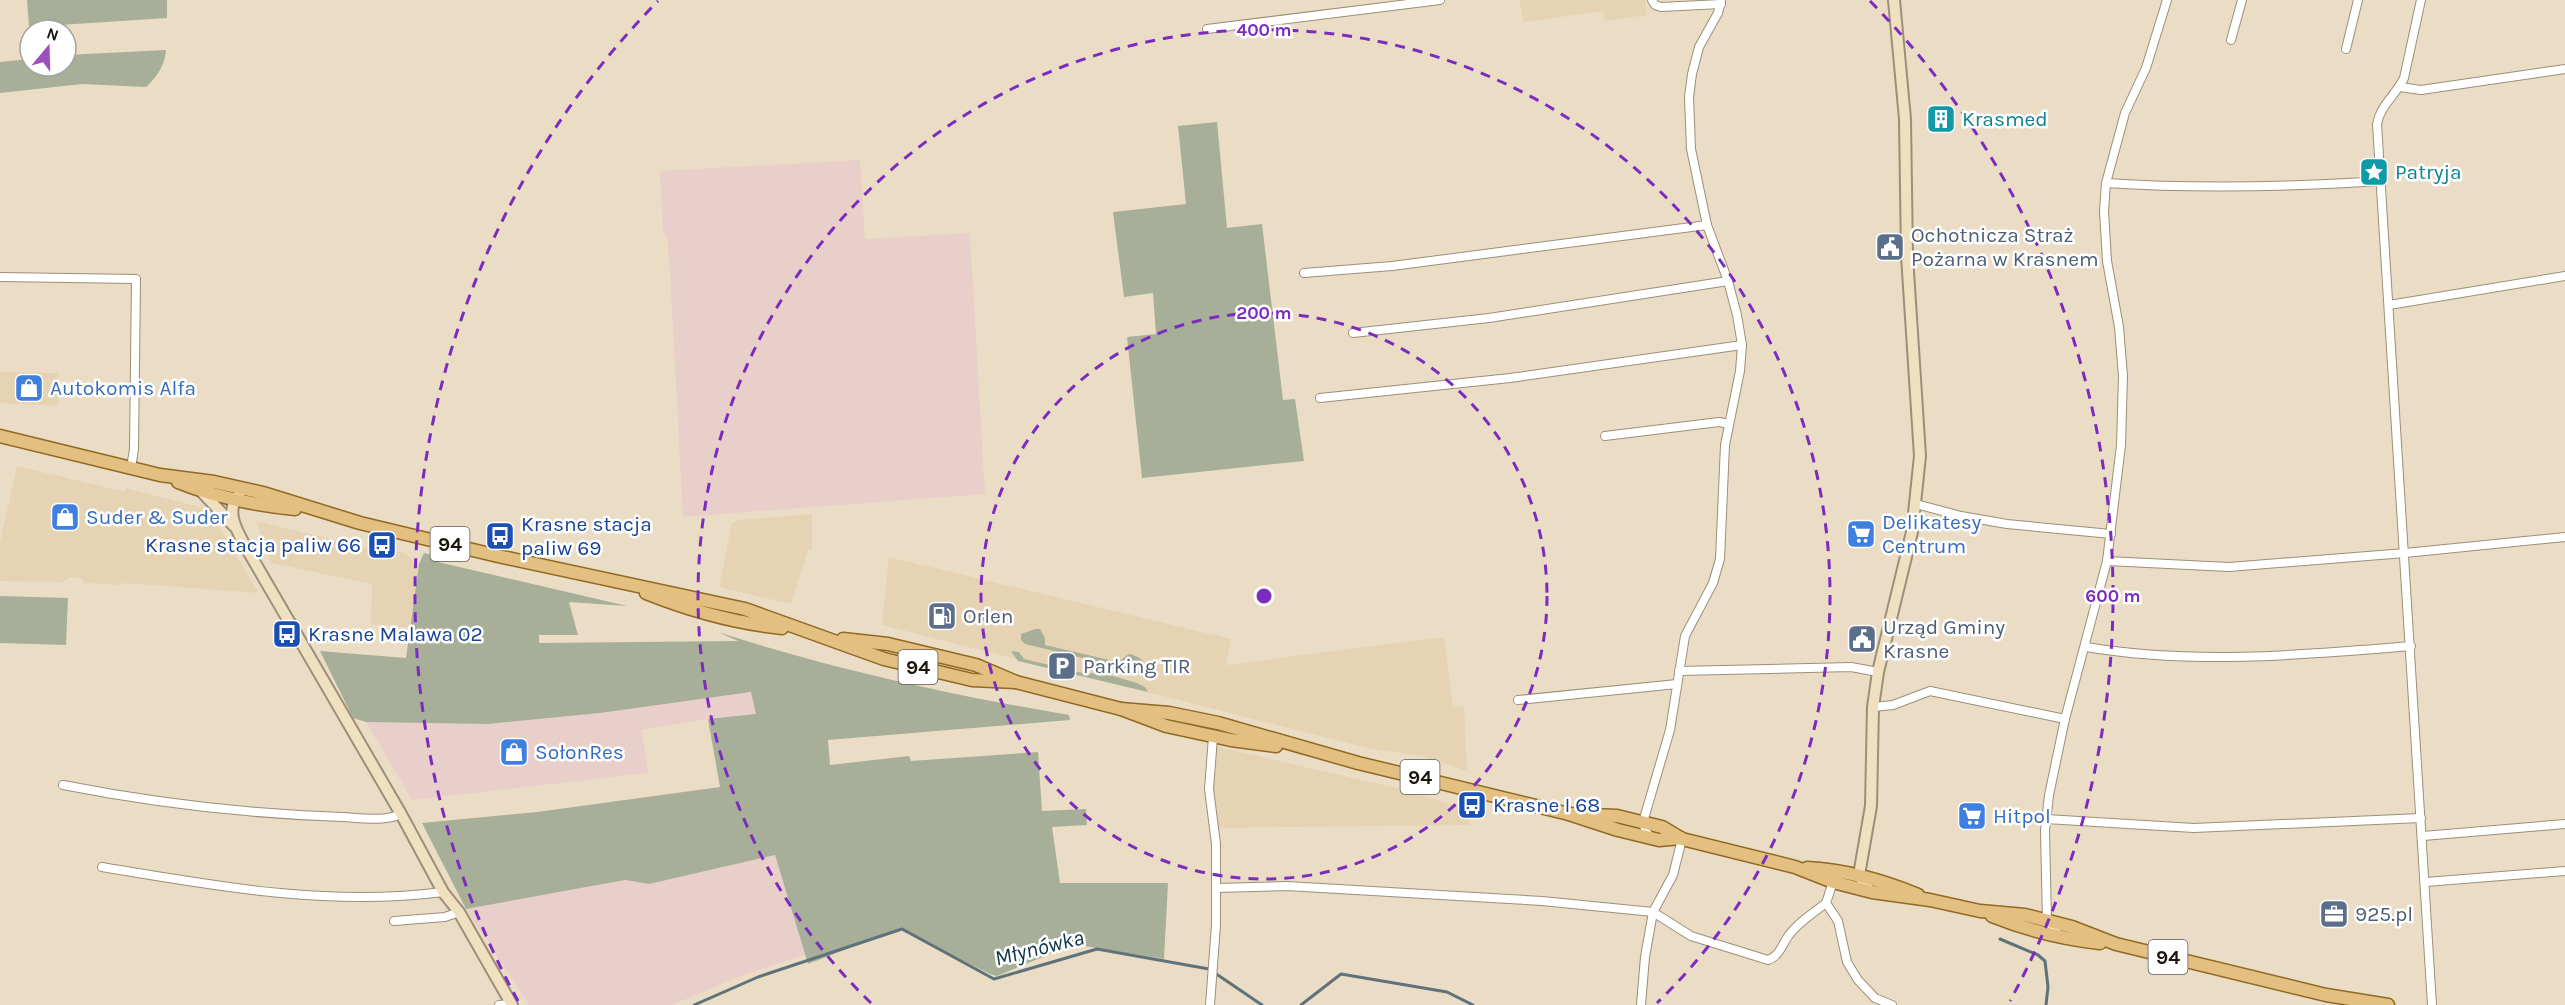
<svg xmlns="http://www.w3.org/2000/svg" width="2565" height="1005" viewBox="0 0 2565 1005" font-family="Karla,sans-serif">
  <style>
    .built { fill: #e5d3b4 }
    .industrial { fill: #e8cfc9 }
    .green { fill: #a8af98 }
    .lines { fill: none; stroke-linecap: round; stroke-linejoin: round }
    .stream { stroke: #5e727c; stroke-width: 3 }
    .street-casing { stroke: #9c8f79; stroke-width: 10 }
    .secondary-casing { stroke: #9c8f79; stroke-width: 14 }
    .primary-casing { stroke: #906922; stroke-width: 15 }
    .street { stroke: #fff; stroke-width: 8 }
    .secondary { stroke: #f1e0c0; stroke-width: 10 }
    .primary { stroke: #e3c081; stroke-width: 12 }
    .ring { fill: none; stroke: #7b2cbf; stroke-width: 3; stroke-dasharray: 10 8 }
    .labels { text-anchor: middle; stroke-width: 5; stroke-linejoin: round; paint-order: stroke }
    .shield { fill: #fff; stroke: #5f5b56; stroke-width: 1.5 }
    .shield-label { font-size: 20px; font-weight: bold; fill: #1a150d }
    .culture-label { font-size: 21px; fill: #0d838f; stroke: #fff; text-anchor: start }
    .service-label { font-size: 21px; fill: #4e5e75; stroke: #fff; text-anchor: start }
    .shop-label { font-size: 21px; fill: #366cbe; stroke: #fff; text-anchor: start }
    .transit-label { font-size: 21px; fill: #164399; stroke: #fff; text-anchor: start }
    .water-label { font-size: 22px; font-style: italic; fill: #093449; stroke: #fff }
    .centre { fill: #7b2cbf; stroke: #fff; stroke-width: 3 }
    .ring-label { font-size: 18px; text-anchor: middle; font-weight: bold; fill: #7b2cbf; stroke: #fff; stroke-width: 5; stroke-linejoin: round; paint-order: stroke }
  </style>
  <rect width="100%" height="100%" fill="#ebddc5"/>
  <g class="built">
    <path d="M1519 0H1646V15L1605 21 1603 11 1524 22Z"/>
    <path d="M0 372 59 373 58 406 0 403Z"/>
    <path d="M17 466 125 492 126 488 208 509 259 593 124 583 123 585 83 583V579L69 577 63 582 0 581V542Z"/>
    <path d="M812 514V550H808L791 604 719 587 732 523 739 520Z"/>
    <path d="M256 521 372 549 373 546 406 553 415 564H419L409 628 371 624 372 584 271 563Z"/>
    <path d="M889 557 1231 639 1226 665 1444 637 1453 707 1464 706 1467 771 1421 756 1372 749 882 625Z"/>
    <path d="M1210 745 1405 790 1468 810 1469 825 1217 828Z"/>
  </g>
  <g class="industrial">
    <path d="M860 160 865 239 970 233 985 494 683 517 670 272 667 235H663L660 171Z"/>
    <path d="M751 692 756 715 708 719 642 730 648 773 412 800 366 722 488 724 600 713Z"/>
    <path d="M775 855 805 955 743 975 672 1005H529L466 909 625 880 649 884Z"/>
  </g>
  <g class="green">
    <path d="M27 0H167V18L29 27Z"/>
    <path d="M166 50C165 65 157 77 146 87L82 84 0 93V62L30 59V66H66V55Z"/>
    <path d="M1217 122 1227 228 1262 224 1283 400 1295 399 1304 461 1142 478 1127 337 1156 334 1153 293 1124 297 1113 212 1186 204 1178 126Z"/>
    <path d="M424 553 439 556 438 562 627 606 569 602 578 635H539V643L738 641 718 632C832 669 951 695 1069 715L1070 720 828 740 830 765 909 756 911 761 1038 752 1042 811 1086 809 1087 825 1052 827 1060 883H1168L1164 959 1078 945 1062 949 997 976 990 974 901 930 893 931 808 964 775 855 649 884 625 880 466 909 422 823 537 812 720 787 708 719 756 714 751 692 600 713 488 724 366 722 353 718 320 651 406 658 419 564Z"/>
    <path d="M0 596 68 598 66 645 0 643Z"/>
    <path d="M1035 629H1040L1045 638V645L1118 662 1129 654C1138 656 1145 660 1147 670L1140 674 1120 667 1025 644 1021 640V634Z"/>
    <path d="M1011 651 1019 652 1024 659 1087 674 1099 672 1137 683 1145 687 1148 692 1018 661Z"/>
  </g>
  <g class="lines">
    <g class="stream">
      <path d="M2000 939 2038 955 2045 961 2048 987 2046 1005"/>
      <path d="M694 1005 758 977 902 929 994 979 1097 949 1209 969 1262 1005"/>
      <path d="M1301 1005 1341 974 1447 992 1473 1005"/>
    </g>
    <g class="street-casing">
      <g id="street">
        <path d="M1652 0 1655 5 1661 7 1721 4"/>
        <path d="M2421 0 2404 78C2396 95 2381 104 2377 124L2432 1005"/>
        <path d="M1207 29 1440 0"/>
        <path d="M2231 40 2242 0"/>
        <path d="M2346 49 2358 0"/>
        <path d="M2400 87 2421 90 2565 69"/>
        <path d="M2106 183C2197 189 2289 187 2380 181"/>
        <path d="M1304 273 1392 266 1707 225"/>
        <path d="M0 277 136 279 134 449 131 468"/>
        <path d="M2389 305 2565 276"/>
        <path d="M1353 333 1489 318 1728 281"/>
        <path d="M1320 398 1510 378 1742 345"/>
        <path d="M1605 436 1719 422 1729 424"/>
        <path d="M1916 504 1961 516 2007 524 2111 534"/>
        <path d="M2107 561 2229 567 2405 553 2565 537"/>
        <path d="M2086 647C2193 665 2303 655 2411 646"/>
        <path d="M1679 671 1851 667 1878 672"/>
        <path d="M1518 700 1677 684"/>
        <path d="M1873 707 1893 705 1930 691 2065 719"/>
        <path d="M63 785C155 803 248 814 342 817 361 818 384 822 401 814"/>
        <path d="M2046 819 2194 828 2421 818"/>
        <path d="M2423 836 2565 824"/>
        <path d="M1651 837 1646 832 1643 822 1670 730 1685 636 1713 583 1720 559 1725 445 1740 371 1742 345 1737 315 1728 281 1707 225 1691 149 1689 97 1692 74 1699 47 1718 13 1721 0"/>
        <path d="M102 867C215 886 329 907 443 892"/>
        <path d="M1833 882 1826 903 1838 921 1847 962 1858 980 1875 998 1892 1005"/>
        <path d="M2426 882 2565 871"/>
        <path d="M1216 888 1287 886 1542 901 1653 912 1673 875 1682 839"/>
        <path d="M394 921 445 917 459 912"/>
        <path d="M2060 936 2047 921 2045 831 2049 795 2065 719 2107 561 2121 445 2123 376 2119 327 2107 261 2104 211 2106 183 2125 113 2146 68 2167 0"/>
        <path d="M499 1005 511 1004"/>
        <path d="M1210 1005 1216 925V844L1209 789 1213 737"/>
        <path d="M1641 1005 1645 957 1653 912 1691 936 1768 960C1780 956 1782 944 1789 935 1799 921 1814 913 1826 903"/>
      </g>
    </g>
    <g class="secondary-casing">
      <g id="secondary">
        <path d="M201 491 234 526"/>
        <path d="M239 495C225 510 236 529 244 544L401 814 443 892 459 912 512 1005"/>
        <path d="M1872 892 1865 886 1859 875 1871 806 1873 707 1878 672 1912 532 1920 456 1907 256 1905 119 1894 0"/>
      </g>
    </g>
    <g class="primary-casing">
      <g id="primary">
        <path d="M0 436 160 475 214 482 263 493 360 523 498 556 745 609 884 659 972 680 1016 682"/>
        <path d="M178 482C215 497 254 505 295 509"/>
        <path d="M646 593C691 611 734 623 782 628"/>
        <path d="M843 639 888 644 976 665 1016 682 1121 709 1166 726 1231 740 1276 746"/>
        <path d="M1121 709 1169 713 1218 723 1358 763 1569 814 1618 830 1659 840 1681 838"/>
        <path d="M1569 814 1617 816 1662 827 1682 839 1795 867 1833 882 1872 892 1930 900 1980 911 2025 915 2072 927 2116 944 2326 995 2388 1005"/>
        <path d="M1807 868C1846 870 1882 880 1918 895"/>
        <path d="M1992 916C2027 930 2062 939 2100 943"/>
      </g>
    </g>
    <use href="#street" class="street"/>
    <use href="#secondary" class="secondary"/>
    <use href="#primary" class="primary"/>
  </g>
  <g class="ring">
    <circle cx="1264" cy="596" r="283"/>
    <path d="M871 1003A566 566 0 1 1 1657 1003"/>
    <path d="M518 1001A849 849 0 0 1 658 1M1870 1A849 849 0 0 1 2010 1001"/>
  </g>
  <defs>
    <g id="building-square" transform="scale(1.5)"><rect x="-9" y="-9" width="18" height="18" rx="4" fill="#0f9aa8" stroke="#fff"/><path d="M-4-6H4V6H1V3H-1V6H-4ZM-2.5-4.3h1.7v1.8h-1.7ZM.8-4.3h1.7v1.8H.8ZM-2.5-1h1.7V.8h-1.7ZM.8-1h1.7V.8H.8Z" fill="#fff"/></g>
    <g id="sight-square" transform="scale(1.5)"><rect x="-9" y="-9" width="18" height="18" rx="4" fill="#0f9aa8" stroke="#fff"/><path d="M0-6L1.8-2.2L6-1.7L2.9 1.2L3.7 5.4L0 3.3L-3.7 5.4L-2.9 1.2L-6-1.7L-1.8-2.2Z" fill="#fff"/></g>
    <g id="civic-square" transform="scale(1.5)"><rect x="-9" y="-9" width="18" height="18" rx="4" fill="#5c6f8a" stroke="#fff"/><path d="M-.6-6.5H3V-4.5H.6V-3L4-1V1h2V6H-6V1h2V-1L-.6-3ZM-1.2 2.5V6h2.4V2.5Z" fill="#fff"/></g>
    <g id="shop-square" transform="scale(1.5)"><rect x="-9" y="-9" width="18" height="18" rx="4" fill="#3f7fe0" stroke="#fff"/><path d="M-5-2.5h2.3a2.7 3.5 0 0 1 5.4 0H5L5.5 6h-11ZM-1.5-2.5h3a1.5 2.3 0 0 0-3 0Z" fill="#fff"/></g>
    <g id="supermarket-square" transform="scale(1.5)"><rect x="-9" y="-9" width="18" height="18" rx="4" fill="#3f7fe0" stroke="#fff"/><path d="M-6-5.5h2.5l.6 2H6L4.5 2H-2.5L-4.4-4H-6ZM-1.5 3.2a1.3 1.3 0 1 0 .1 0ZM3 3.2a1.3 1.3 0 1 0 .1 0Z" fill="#fff"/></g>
    <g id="bus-square" transform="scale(1.5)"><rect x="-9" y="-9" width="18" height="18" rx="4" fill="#1a4fb4" stroke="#fff"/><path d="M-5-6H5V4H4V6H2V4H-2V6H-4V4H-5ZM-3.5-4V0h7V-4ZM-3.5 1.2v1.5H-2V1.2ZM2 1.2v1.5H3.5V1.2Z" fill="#fff"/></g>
    <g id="fuel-square" transform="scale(1.5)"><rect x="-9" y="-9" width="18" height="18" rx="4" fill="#5c6f8a" stroke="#fff"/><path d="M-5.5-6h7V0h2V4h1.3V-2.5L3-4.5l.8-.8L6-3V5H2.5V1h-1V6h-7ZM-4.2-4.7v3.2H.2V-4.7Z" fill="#fff"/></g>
    <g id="parking-square" transform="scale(1.5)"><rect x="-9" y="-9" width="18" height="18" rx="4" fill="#5c6f8a" stroke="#fff"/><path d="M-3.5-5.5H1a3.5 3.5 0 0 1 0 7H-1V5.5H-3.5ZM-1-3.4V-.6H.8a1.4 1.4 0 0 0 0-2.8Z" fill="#fff"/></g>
    <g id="office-square" transform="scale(1.5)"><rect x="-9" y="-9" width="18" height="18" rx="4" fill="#5c6f8a" stroke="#fff"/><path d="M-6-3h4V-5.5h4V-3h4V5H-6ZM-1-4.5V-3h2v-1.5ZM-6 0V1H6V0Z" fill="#fff"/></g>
  </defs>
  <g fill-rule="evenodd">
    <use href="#building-square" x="1941" y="119"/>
    <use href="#sight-square" x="2374" y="172"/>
    <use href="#civic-square" x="1890" y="247"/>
    <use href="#shop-square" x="29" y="388"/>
    <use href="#shop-square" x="65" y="517"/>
    <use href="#supermarket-square" x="1861" y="534"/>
    <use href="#bus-square" x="500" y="536"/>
    <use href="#bus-square" x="382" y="545"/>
    <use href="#fuel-square" x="942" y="616"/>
    <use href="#bus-square" x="287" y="634"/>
    <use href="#civic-square" x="1862" y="639"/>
    <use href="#parking-square" x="1062" y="666"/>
    <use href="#shop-square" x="514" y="752"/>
    <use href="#bus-square" x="1472" y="805"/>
    <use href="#supermarket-square" x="1972" y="816"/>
    <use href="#office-square" x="2334" y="914"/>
  </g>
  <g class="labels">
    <g class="shield">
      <rect x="430.5" y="527" width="39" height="34" rx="4.5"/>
      <rect x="898.5" y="650" width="39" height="34" rx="4.5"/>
      <rect x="1400.5" y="760" width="39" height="34" rx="4.5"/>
      <rect x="2148.5" y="940" width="39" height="34" rx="4.5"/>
    </g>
    <g class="shield-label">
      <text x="450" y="551">94</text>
      <text x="918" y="674">94</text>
      <text x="1420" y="784">94</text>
      <text x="2168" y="964">94</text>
    </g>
    <g class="culture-label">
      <text x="1962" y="126">Krasmed</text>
      <text x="2395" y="179">Patryja</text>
    </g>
    <g class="service-label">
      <text x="1911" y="242">Ochotnicza Straż<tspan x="1911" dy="24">Pożarna w Krasnem</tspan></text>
      <text x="963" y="623">Orlen</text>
      <text x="1883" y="634">Urząd Gminy<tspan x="1883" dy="24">Krasne</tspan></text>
      <text x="1083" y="673">Parking TIR</text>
      <text x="2355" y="921">925.pl</text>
    </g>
    <g class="shop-label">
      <text x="50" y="395">Autokomis Alfa</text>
      <text x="86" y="524">Suder &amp; Suder</text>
      <text x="1882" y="529">Delikatesy<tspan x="1882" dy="24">Centrum</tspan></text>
      <text x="535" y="759">SołonRes</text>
      <text x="1993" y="823">Hitpol</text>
    </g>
    <g class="transit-label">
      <text x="521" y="531">Krasne stacja<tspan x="521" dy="24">paliw 69</tspan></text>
      <text x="361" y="552" text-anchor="end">Krasne stacja paliw 66</text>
      <text x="308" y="641">Krasne Malawa 02</text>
      <text x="1493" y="812">Krasne I 68</text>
    </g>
    <g class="water-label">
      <text transform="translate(1039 947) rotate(-14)" y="8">Młynówka</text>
    </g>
  </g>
  <circle cx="1264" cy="596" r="9" class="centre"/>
  <g class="ring-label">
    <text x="1264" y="36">400 m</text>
    <text x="1264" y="319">200 m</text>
    <text x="2113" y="602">600 m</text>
  </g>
  <g transform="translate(48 48) rotate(19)"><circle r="28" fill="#ffffff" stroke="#a3a19e" stroke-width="1.5"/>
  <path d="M0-4.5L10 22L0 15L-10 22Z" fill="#9d4ebe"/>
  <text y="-9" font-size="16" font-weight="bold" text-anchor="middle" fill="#1a150d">N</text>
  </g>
</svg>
